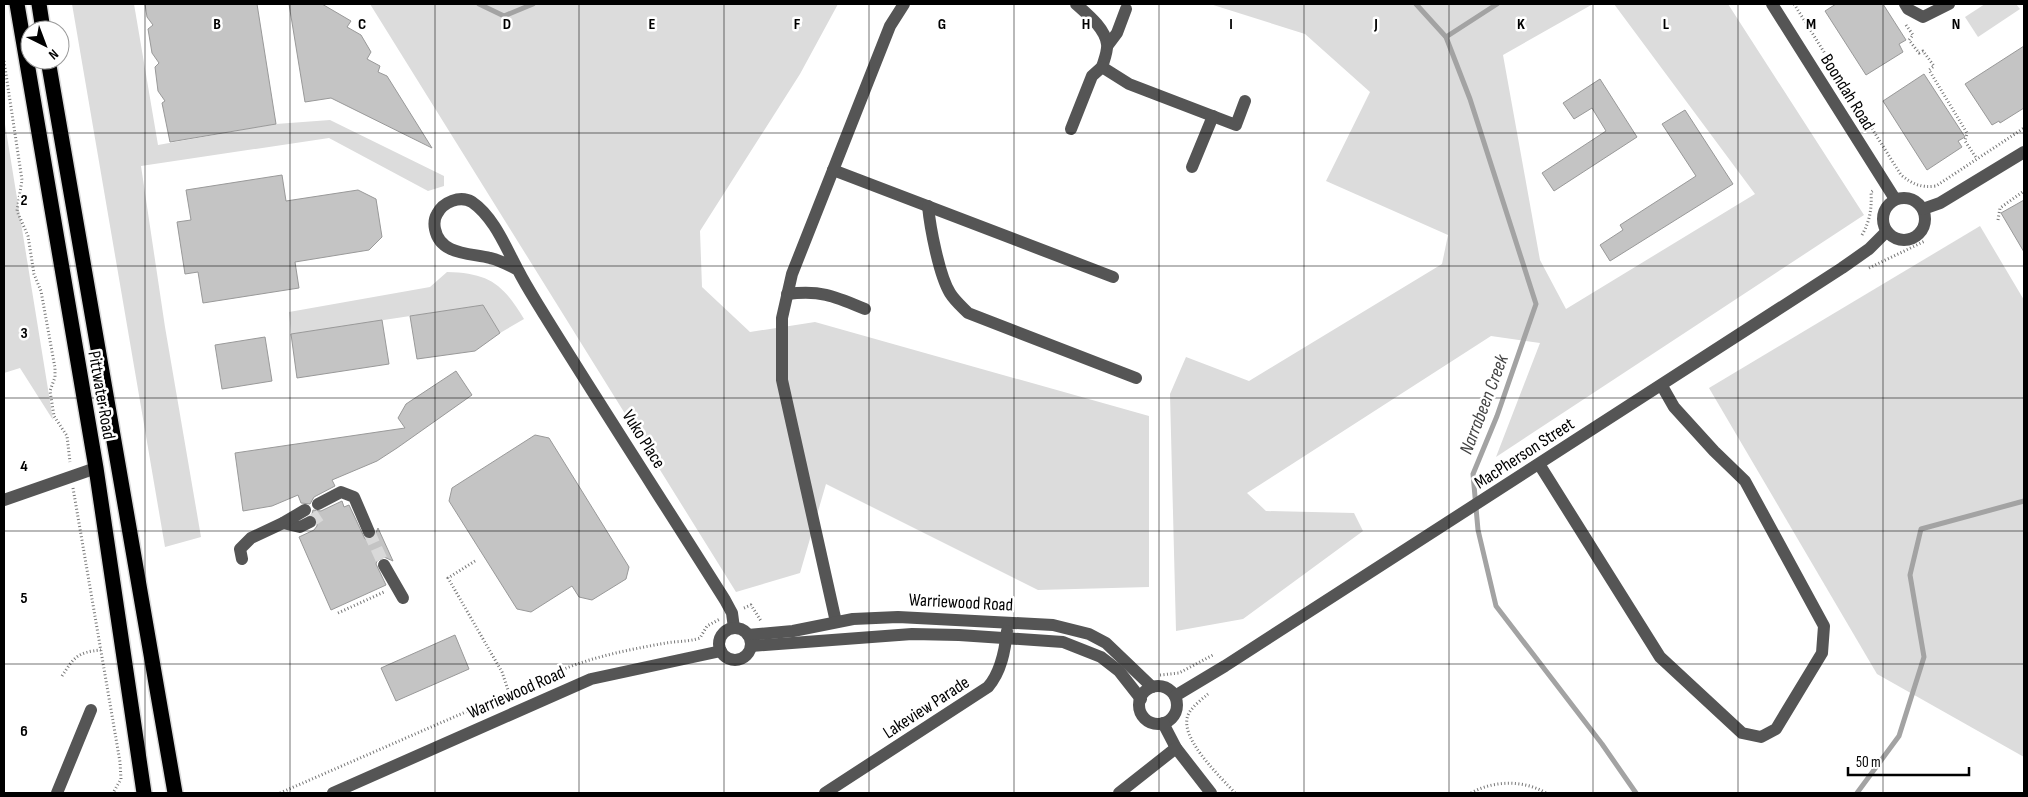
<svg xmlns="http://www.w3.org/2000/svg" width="2028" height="797" viewBox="0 0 2028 797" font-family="'Sofia Sans Condensed',sans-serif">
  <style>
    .green { fill: #dcdcdc }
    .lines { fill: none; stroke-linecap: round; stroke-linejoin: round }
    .stream { stroke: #a3a3a3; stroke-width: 5 }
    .building { fill: #c4c4c4; stroke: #999 }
    .minor-tunnel { stroke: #d9d9d9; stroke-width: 12; stroke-dasharray: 12 6; stroke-linecap: butt }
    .highway-casing { stroke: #dbdbdb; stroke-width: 18 }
    .path { stroke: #777; stroke-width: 3; stroke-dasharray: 1 2.5; stroke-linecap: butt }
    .minor { stroke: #555; stroke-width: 12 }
    .highway { stroke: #000; stroke-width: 15 }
    .grid { fill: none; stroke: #000; stroke-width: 1; stroke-opacity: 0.55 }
    .labels { text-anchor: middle; stroke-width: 5; stroke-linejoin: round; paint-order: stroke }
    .street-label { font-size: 18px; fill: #000; stroke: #fff }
    .water-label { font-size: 19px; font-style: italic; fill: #444; stroke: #fff }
    .grid-label { font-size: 16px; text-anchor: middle; font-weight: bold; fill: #000; stroke: #fff; stroke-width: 5; stroke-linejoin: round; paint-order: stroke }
  </style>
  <rect width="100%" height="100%" fill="#fff"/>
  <g class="green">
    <path d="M72 4H134L158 145 276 124 330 120 444 176V186L428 191 329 138 141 166 165 327 201 537 165 547Z"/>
    <path d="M370 4H838L800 74 700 231 702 287 750 332 815 322 1149 416V587L1038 590 826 484 800 573 736 592Z"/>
    <path d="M1210 4H1593L1503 55 1540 260 1566 309 1755 194 1614 4H1728L1864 215 1496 457 1540 343 1491 336 1247 493 1266 511 1354 513 1363 531 1243 619 1176 631 1170 394 1186 357 1249 381 1442 264 1448 235 1326 181 1370 92 1305 34Z"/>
    <path d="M1985 4H2016L2020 9 1978 37 1965 17Z"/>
    <path d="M4 118 53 420 20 368 4 373Z"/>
    <path d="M1980 226 2024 300V757L1877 674 1709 388Z"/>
    <path d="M447 272C489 273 503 284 524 319L500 333 483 305 291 334 289 312 430 287Z"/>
  </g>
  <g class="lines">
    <g class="stream">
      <path d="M479 4 504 16 533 4"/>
      <path d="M1416 4 1446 37 1470 99 1536 304 1497 416 1473 474 1478 530 1496 606 1602 744 1636 793"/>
      <path d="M1446 37 1497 4"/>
      <path d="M1857 793 1899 736 1924 657 1910 575 1921 529 2024 501"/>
    </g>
  </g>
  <g class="building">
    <path d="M145 4H257L276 124 170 142 162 103 165 101 158 91 155 67 159 63 152 53 148 29 153 25 147 17Z"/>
    <path d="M289 4H322L351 21 347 27 361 35 371 52 367 59 380 66 378 72 387 76 432 148 331 98 305 102Z"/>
    <path d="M1836 4H1883L1906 40 1899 44 1903 52 1866 75 1825 11Z"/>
    <path d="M2024 46V108L2000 123 1999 121 1992 125 1965 84Z"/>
    <path d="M1924 74 1965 137 1958 141 1962 147 1927 170 1883 101Z"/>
    <path d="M1600 79 1637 137 1554 191 1542 173 1606 131 1592 108 1574 119 1563 103Z"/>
    <path d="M1685 110 1733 184 1610 261 1600 245 1623 230 1620 225 1696 176 1662 124Z"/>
    <path d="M282 175 286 201 358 190 376 199 382 237 369 250 295 262 299 288 203 303 198 272 185 274 177 222 191 220 186 190Z"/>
    <path d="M2024 200V252L2001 213Z"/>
    <path d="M483 305 500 333 475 351 417 359 410 316Z"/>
    <path d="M382 320 389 364 297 378 291 334Z"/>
    <path d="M265 337 272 381 222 389 215 345Z"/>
    <path d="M456 371 472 395 397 448 377 461 332 480 335 486 314 497 310 504 301 503 298 495 272 506 243 511 235 453 405 428 398 418 406 404Z"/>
    <path d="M535 435 549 438 629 567 626 579 592 600 579 597 572 586 531 612 517 609 449 501 452 488Z"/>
    <path d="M342 501 344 507 349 505 365 539H373L378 528 393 561 384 557 377 561 376 564 386 585 331 610 299 537 314 530 317 526V519L312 514 313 510 321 511Z"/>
    <path d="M455 635 469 669 396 701 381 668Z"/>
  </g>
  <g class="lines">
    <g class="minor-tunnel">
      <path d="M310 522 322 514"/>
      <path d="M369 532 384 565"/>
    </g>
    <g class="highway-casing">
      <g id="highway">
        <path d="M17 4 96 468 144 793"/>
        <path d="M39 4 43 30"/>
        <path d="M48 60 175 793"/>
      </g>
    </g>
    <g class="path">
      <path d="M1794 4 1901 175C1913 184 1920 188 1936 186L2024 128"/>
      <path d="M1906 25 1913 35 1909 40 1919 53 1923 51 1934 66 1929 70 1967 133 1965 141 1977 159"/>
      <path d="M4 61 22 180 17 211 28 236 34 274 41 291 55 368V377L50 391 54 416 67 436 70 462"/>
      <path d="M1998 220 2000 208 2024 191"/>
      <path d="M1862 235C1870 221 1872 208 1871 192L1874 190"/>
      <path d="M1869 268 1925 241"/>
      <path d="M73 488 120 762 121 779 113 793"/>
      <path d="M475 561 448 578 502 672 509 693"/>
      <path d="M744 608 751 605 761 621"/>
      <path d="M338 613 384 592"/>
      <path d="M1160 675 1179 673 1213 655"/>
      <path d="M62 676C74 657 78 652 101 650"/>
      <path d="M1208 694C1202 699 1193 706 1189 713 1176 736 1221 777 1235 793"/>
      <path d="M280 793 564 669C596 656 632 649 666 643 677 641 688 642 700 638L707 626 720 619"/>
      <path d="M1471 793C1494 780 1524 780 1546 793"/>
    </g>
    <g class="minor">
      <path d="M1076 4C1087 14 1105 28 1107 44 1108 51 1104 60 1102 67L1129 84 1236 125 1245 101"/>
      <path d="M1772 4 1895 199"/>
      <path d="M1905 4 1908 9 1923 17 1949 4"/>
      <path d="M1108 45 1117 33 1126 9"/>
      <path d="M1071 129 1092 76 1102 67"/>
      <path d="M1192 167 1213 116"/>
      <path d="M833 170 1113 277"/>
      <circle cx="1904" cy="219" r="21"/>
      <path d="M928 206C930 227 939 275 950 293 955 301 961 306 968 313L1136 378"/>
      <path d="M1923 209 1940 203 2024 152"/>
      <path d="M518 270C509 265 500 260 490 258 470 253 440 255 435 229 434 224 434 219 437 214 443 202 460 195 472 202 494 217 506 248 518 270 526 286 536 301 545 316 604 411 665 505 725 600L732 613 734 628"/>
      <path d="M787 294C822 290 834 296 865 309"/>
      <path d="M1539 464 1660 657 1742 733 1761 737 1776 729 1822 653 1824 626 1745 481 1714 451 1674 407 1662 386"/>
      <path d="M4 500 96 468"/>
      <path d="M318 504 341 492 354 497 369 532"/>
      <path d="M283 523 300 527 310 522"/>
      <path d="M242 559 240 549 251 538 283 523 305 510"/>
      <path d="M384 565 403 598"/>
      <path d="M836 622 782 380V318L792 274 890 26 904 4"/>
      <circle cx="735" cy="644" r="16"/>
      <path d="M748 635 793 631 853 619 898 617 1053 625 1089 634 1106 643 1152 687"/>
      <path d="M751 646 912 634 959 635 1063 642 1101 657 1119 671 1141 699"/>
      <circle cx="1158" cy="705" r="19"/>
      <path d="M1175 696 1225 666 1842 268 1869 249 1886 232"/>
      <path d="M1163 723 1176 748 1211 793"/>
      <path d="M57 793 91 710"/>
      <path d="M333 793 591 679 721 651"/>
      <path d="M825 793 988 687C1001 672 1005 651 1007 631"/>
      <path d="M1119 793 1176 748"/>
    </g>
    <use href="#highway" class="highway"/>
  </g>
  <path class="grid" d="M145 4V793M290 4V793M435 4V793M579 4V793M724 4V793M869 4V793M1014 4V793M1159 4V793M1304 4V793M1449 4V793M1593 4V793M1738 4V793M1883 4V793M4 133H2024M4 266H2024M4 398H2024M4 531H2024M4 664H2024"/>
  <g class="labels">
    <g class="street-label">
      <text transform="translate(1848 92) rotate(58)" y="6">Boondah Road</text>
      <text transform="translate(102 395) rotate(80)" y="6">Pittwater Road</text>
      <text transform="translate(644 439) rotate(58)" y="6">Vuko Place</text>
      <text transform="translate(1524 453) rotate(-33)" y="6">MacPherson Street</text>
      <text transform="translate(961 602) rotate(3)" y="6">Warriewood Road</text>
      <text transform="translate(516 692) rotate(-24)" y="6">Warriewood Road</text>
      <text transform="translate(926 707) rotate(-33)" y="6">Lakeview Parade</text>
    </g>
    <g class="water-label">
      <text transform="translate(1483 404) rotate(-69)" y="7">Narrabeen Creek</text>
    </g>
  </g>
  <g class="grid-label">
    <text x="217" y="29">B</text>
    <text x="362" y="29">C</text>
    <text x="507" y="29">D</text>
    <text x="652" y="29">E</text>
    <text x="797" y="29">F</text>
    <text x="942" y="29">G</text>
    <text x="1086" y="29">H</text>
    <text x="1231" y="29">I</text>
    <text x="1376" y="29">J</text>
    <text x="1521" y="29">K</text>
    <text x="1666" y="29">L</text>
    <text x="1811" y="29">M</text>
    <text x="1956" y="29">N</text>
    <text x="24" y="205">2</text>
    <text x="24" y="338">3</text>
    <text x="24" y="471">4</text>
    <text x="24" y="603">5</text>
    <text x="24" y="736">6</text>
  </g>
  <rect width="2028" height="797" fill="none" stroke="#000000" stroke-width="10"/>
  <g transform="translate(45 45) rotate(138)"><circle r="24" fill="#ffffff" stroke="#999999"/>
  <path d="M0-4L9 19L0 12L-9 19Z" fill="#000000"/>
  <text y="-8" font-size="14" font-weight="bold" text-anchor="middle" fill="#000000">N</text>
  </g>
  <path d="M1848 767v8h121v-8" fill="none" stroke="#000000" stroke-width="2.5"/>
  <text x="1856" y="767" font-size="15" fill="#000000" stroke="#ffffff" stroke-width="4" paint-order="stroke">50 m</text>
</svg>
